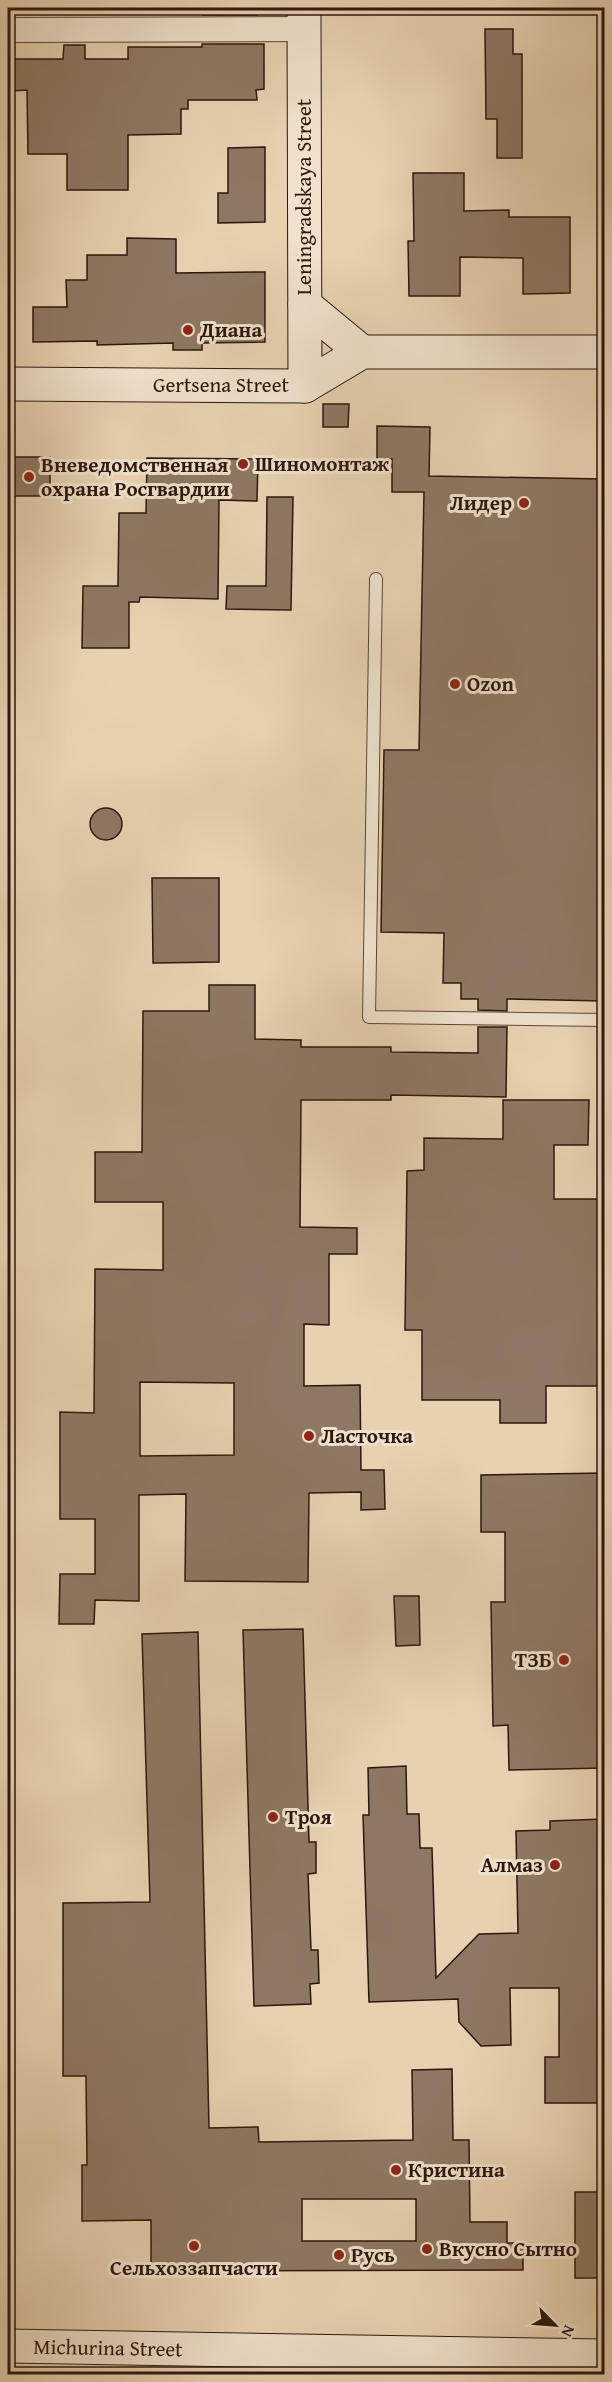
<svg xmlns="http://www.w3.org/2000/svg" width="612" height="2382" viewBox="0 0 612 2382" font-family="'Gentium Book Plus',serif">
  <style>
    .building { fill: #8e7863; stroke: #2d170e; stroke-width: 1.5; fill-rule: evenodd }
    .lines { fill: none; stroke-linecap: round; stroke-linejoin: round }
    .lane-casing { stroke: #5c4637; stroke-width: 14 }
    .street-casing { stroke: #5c4637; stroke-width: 26 }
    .secondary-casing { stroke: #2d170e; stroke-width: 35 }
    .lane { stroke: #efe1cc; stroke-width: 12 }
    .street { stroke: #efe1cc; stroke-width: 24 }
    .secondary { stroke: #efe1cc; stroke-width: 33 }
    .poi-dot { fill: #8f2418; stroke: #efe1cc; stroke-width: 2 }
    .labels { text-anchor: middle; stroke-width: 6; stroke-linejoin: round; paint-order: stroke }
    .street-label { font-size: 21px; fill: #2d170e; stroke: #efe1cc }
    .poi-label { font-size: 21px; font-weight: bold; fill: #2d170e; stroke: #efe1cc; text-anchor: start }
  </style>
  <rect width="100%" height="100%" fill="#e7d1b1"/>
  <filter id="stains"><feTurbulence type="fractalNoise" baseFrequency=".00333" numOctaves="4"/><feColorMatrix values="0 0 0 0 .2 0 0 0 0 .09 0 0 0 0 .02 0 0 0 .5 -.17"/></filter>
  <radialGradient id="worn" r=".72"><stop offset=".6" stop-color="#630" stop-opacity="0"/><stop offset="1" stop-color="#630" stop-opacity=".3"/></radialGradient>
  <g class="building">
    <rect x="202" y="8" width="55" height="7"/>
    <path d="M485 29H513V54H522V158H497V119H486Z"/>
    <path d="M202 44H264V89L256 90 257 100H188V109H181V134L128 135V190H67V154H28L27 90 12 91V59H63L64 45H85V59H128V47H202Z"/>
    <path d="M265 147V222L218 223V193H228V148Z"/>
    <path d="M413 173H464V211L509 210V217H570V293L523 294V258L460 257V296H409L408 241H414Z"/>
    <path d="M127 238 176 239V273L265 272V342L202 343V350H173V343L97 345V341L33 342V307H67L66 280H87V255H127Z"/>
    <path d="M323 404H349L348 427H323Z"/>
    <path d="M377 426 430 427 429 476 604 479V1001L507 999V1011L478 1010V999H461V983H443L444 933 381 932 384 750H419L424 492H392V459H377Z"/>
    <rect x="8" y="457" width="42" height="39"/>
    <path d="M147 458 258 459 257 501 219 500 218 599 140 597 139 602H129V648H82L83 586H118L119 513H146Z"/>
    <path d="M267 497H293L291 610 226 609 227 586H266Z"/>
    <circle cx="106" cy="824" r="16"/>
    <path d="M152 878H219V962L153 963Z"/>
    <path d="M209 985H255V1039L301 1040V1047H391V1052L478 1053V1027H507L506 1097 391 1095V1100H301L300 1227 357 1228V1254H329V1325L304 1324V1386L360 1385 361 1470H384L385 1509 361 1510V1492L309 1493 308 1582 185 1581 186 1494 139 1495V1601L95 1600 94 1624H59L60 1574H95V1519H60V1412L94 1413 95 1269 163 1270V1202H95V1152H142L143 1011H209ZM140 1382 234 1383V1455L140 1456Z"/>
    <path d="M503 1100H589L588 1145H554V1199H604V1386H546V1423H500V1400H422V1330H405L407 1171 424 1170V1138L503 1139Z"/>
    <path d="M604 1473V1768L509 1770 508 1725 493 1726 491 1602H505V1532H481V1475Z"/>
    <path d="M394 1596H419L420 1645 396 1646Z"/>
    <path d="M303 1629 309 1842H316V1873L308 1874 311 1950H318L319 1983 310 1984 311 2004 254 2006 243 1630Z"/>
    <path d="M198 1632 209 2128 258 2127 259 2142 413 2140 412 2070 452 2069 453 2140H469L470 2222H507V2243H523V2270L151 2271V2220L82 2221V2165H87L86 2076H63V1903L150 1902 142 1634ZM302 2199H416V2241H302Z"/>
    <path d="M406 1766 407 1814H419L420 1848H432L436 1978 479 1934 518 1933 516 1831 550 1830V1821L604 1819V2103H545V2057H559V1988H510L511 2045 481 2046 459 2022 458 1999 369 2002 363 1815H369L368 1768Z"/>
    <rect x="575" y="2192" width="29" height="86"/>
  </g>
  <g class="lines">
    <g class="lane-casing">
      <path id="lane" d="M376 579 369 1017 604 1020"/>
    </g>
    <g class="street-casing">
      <path id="street" d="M8 30 304 29"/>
    </g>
    <g class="secondary-casing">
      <g id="secondary">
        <path d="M304 8 305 386"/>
        <path d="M305 305 362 352"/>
        <path d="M8 384 305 386 362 352H604"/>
        <path d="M8 2346 604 2356"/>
      </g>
    </g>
    <use href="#lane" class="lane"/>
    <use href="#street" class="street"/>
    <use href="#secondary" class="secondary"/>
  </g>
  <g class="poi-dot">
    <circle cx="188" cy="330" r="6"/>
    <circle cx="243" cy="464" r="6"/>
    <circle cx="29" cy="477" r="6"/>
    <circle cx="524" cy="503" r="6"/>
    <circle cx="455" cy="684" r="6"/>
    <circle cx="309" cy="1436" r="6"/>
    <circle cx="564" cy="1660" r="6"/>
    <circle cx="273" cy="1817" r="6"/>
    <circle cx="555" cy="1865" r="6"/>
    <circle cx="396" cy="2170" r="6"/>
    <circle cx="194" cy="2246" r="6"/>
    <circle cx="427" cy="2249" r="6"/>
    <circle cx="339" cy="2255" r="6"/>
  </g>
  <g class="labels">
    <g class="street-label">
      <text transform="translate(304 197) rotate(-90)" y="7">Leningradskaya Street</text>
      <text x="221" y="392">Gertsena Street</text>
      <text transform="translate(108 2348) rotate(1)" y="7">Michurina Street</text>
    </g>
    <g class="poi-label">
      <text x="200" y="337">Диана</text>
      <text x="255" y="471">Шиномонтаж</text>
      <text x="41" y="472">Вневедомственная<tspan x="41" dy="24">охрана Росгвардии</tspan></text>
      <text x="512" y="510" text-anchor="end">Лидер</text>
      <text x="467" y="691">Ozon</text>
      <text x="321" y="1443">Ласточка</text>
      <text x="552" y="1667" text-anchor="end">ТЗБ</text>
      <text x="285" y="1824">Троя</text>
      <text x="543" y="1872" text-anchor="end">Алмаз</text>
      <text x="408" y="2177">Кристина</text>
      <text x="439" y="2256">Вкусно Сытно</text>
      <text x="351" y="2262">Русь</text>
      <text x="194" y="2275" text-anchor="middle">Сельхоззапчасти</text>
    </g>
  </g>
  <rect width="612" height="2382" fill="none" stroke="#e7d1b1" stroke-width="30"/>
  <rect x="9" y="9" width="594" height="2364" fill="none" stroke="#2d170e" stroke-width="3"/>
  <rect x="15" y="15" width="582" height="2352" fill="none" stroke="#2d170e" stroke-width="1.5"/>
  <g transform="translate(555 2325) rotate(115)" stroke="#efe1cc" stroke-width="4.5" paint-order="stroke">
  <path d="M0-4.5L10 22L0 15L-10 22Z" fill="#2d170e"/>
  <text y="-9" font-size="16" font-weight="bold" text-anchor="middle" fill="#2d170e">N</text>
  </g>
  <rect width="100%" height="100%" filter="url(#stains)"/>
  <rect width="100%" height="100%" fill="url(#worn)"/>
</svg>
